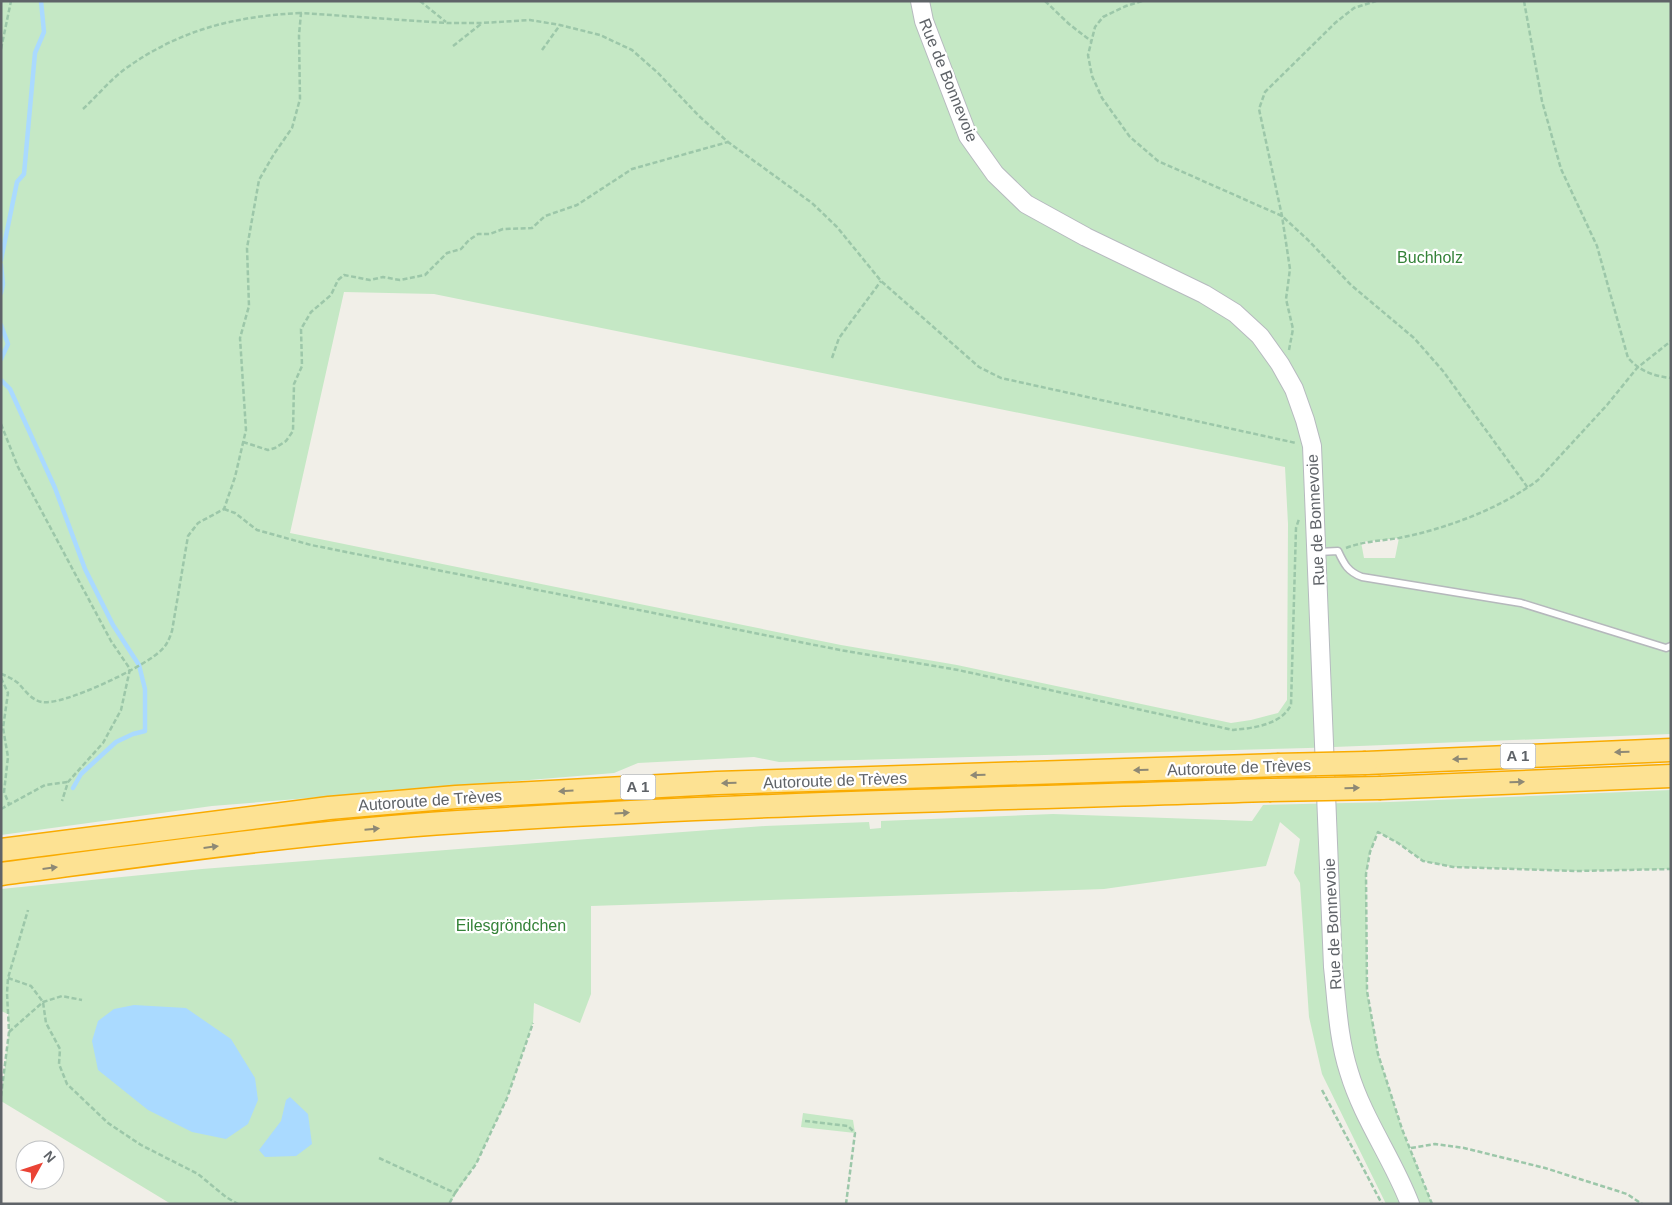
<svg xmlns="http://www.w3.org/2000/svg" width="1672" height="1205" viewBox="0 0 1672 1205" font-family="Arial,sans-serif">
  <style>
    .green { fill: #c5e8c5; fill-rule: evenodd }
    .water { fill: #aadaff }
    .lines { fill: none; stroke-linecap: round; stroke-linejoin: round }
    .stream { stroke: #aadaff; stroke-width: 4.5 }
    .lane-casing { stroke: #b5b8bc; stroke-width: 9 }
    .secondary-casing { stroke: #b6babf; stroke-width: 20 }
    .highway-casing { stroke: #f9ab00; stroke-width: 25 }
    .path { stroke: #9cc7a9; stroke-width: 2.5; stroke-dasharray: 5 2.5; stroke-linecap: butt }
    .lane { stroke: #fff; stroke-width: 6 }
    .secondary { stroke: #fff; stroke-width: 18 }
    .highway { stroke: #fde293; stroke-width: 22 }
    .highway-bridge-casing { stroke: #f9ab00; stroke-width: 25; stroke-linecap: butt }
    .highway-bridge { stroke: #fde293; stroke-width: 22 }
    .oneway { fill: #8e8975 }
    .labels { text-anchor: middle; stroke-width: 4.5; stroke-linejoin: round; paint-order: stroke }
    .shield { fill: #fff; stroke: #8f9295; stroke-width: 1 }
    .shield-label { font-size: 15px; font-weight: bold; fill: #5f6368 }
    .street-label { font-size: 16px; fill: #5f6368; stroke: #fff }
    .park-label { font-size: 16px; fill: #348238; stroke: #fff }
  </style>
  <rect width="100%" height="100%" fill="#f1efe8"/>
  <g class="green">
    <path d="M1 1H1671V734L1308 748 779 762 754 757 638 763 614 773 212 806 1 835ZM344 292 434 294 1285 467 1288 524 1287 700 1278 713 1251 720 1231 723 957 665 841 645 290 533ZM1399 538 1395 558H1364L1361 542Z"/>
    <path d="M1671 790V869L1577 871 1453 867 1423 861 1398 843 1378 832 1370 852 1366 874 1367 991 1378 1054 1402 1129 1432 1204H1386L1322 1074 1309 1017 1300 883 1294 873 1300 839 1280 822 1266 866 1104 889 591 906V994L580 1023 534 1003 533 1023 507 1098 476 1164 449 1204H171L1 1101 9 1032 8 1014 1 1011V889L202 869 588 839 765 826 869 822 870 829 881 828V821L1053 814 1252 821 1263 805 1390 802Z"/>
    <path d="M803 1113 853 1120 855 1133 801 1127Z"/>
  </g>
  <g class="water">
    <path d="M134 1005 186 1008 231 1039 255 1078 258 1100 248 1124 226 1139 192 1132 148 1110 98 1070 92 1041 98 1021 114 1009Z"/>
    <path d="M290 1097 308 1114 312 1144 296 1156 265 1157 259 1150 281 1121 286 1100Z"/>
  </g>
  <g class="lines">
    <g class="stream">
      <path d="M1 260 17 182 24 174 35 53 44 32 41 1"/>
      <path d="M1 265 3 284 1 293"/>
      <path d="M1 325 8 344 1 359"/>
      <path d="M1 380 10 389 55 488 85 569 113 625 139 665 145 689V731L133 734 116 742 81 774 73 788"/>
    </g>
    <g class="lane-casing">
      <path id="lane" d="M1318 552 1338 551C1344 564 1348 572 1362 577L1521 603 1666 648 1671 646"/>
    </g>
    <g class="secondary-casing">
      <path id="secondary" d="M920 1 924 21 968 136 995 174 1026 204 1086 237 1204 294 1235 313 1260 336 1280 364 1294 389 1305 420 1312 446 1333 967C1337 1002 1338 1038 1349 1072 1363 1119 1393 1159 1410 1204"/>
    </g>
    <g class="highway-casing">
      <g id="highway">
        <path d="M1366 763 1671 750"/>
        <path d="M1381 788 1671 776"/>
        <path d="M1 850 329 808 456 797 717 783 1277 765"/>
        <path d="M1 874C153 854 305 832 458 822 728 804 999 799 1269 790"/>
      </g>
    </g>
    <g class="path">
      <path d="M420 1 446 22"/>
      <path d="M1045 1 1069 24 1091 41"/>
      <path d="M1142 1 1126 6 1103 17 1095 27 1088 55 1092 76 1102 98 1130 137 1158 161 1282 216 1308 240 1351 285 1414 338 1443 371 1528 488"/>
      <path d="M1524 1 1542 101 1561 169 1597 246 1628 358C1640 371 1653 376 1671 378"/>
      <path d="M453 46 481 24"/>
      <path d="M1 49 11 1"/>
      <path d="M542 50 560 25"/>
      <path d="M83 109C97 96 110 80 125 69 179 30 235 16 301 13"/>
      <path d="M1289 350 1293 329 1286 299 1290 269 1282 216 1259 109 1265 92 1335 23 1354 8 1376 1"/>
      <path d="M832 358 839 338 881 281"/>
      <path d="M1 424 18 467 111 641 130 669 121 710 103 743 68 782 62 801"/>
      <path d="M243 442 268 450 275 448 286 441 293 431 294 384 302 366 301 329 311 312 331 295 338 280 344 275 370 280 383 277 400 280 425 275 447 253 461 249 469 240 478 234H490L503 229 532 228 545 216 577 205 632 169 728 142"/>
      <path d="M224 509 235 513 257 530 311 545 840 650 958 670 1233 730C1253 728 1281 725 1291 705L1296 528 1299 519"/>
      <path d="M1346 548C1364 541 1380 541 1399 538 1445 529 1500 509 1538 480L1607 405 1637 368 1671 341"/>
      <path d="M1 674C7 676 13 679 18 683 25 690 31 700 42 702 63 706 141 668 158 653 166 647 169 640 172 631L188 536 198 523 224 509 235 477 246 430 240 338 249 306 247 248 259 180 274 154 292 128 300 99 299 35 301 13 447 23H482L530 20 560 25 600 35 632 50 658 73 699 116 728 142 812 203 837 227 881 281 979 367 1001 378 1296 443"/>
      <path d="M1 678 8 693 3 728 8 757 4 792 9 804"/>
      <path d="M1 809 45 785 68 782"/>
      <path d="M8 978 31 986 43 1002 46 1023 60 1049 59 1064 67 1084 108 1123 141 1145 198 1174 226 1197 238 1204"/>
      <path d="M9 1032 43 1002 62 996 82 1000"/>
      <path d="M1322 1090 1382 1204"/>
      <path d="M1 1096 9 1032 7 993 8 978 28 910"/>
      <path d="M805 1121 848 1126 855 1133 846 1204"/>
      <path d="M1411 1148 1435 1144 1464 1148 1545 1168 1627 1194 1642 1204"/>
      <path d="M379 1158 455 1193 449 1204"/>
      <path d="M455 1193 476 1164 507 1098 533 1023"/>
      <path d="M1432 1204 1402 1129 1378 1054 1367 991 1366 874 1370 852 1378 832 1398 843 1423 861 1453 867 1577 871 1671 869"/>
    </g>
    <use href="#lane" class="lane"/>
    <use href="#secondary" class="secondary"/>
    <use href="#highway" class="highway"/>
    <g class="highway-bridge-casing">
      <g id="highway-bridge">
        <path d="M1277 765 1366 763"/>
        <path d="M1269 790 1381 788"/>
      </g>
    </g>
    <use href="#highway-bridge" class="highway-bridge"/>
  </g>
  <defs><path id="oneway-solid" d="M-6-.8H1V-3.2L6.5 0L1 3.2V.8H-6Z" transform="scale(1.25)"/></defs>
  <g class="oneway">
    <use href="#oneway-solid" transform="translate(1622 752) rotate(178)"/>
    <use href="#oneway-solid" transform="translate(1460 759) rotate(178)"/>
    <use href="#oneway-solid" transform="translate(1141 770) rotate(178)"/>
    <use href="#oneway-solid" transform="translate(978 775) rotate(178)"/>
    <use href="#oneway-solid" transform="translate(1517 782) rotate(-2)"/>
    <use href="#oneway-solid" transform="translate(729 783) rotate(178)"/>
    <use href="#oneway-solid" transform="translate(1352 788) rotate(-1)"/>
    <use href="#oneway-solid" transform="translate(566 791) rotate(177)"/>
    <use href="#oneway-solid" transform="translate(622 813) rotate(-3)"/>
    <use href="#oneway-solid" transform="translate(372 829) rotate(-5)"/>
    <use href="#oneway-solid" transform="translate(211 847) rotate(-7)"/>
    <use href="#oneway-solid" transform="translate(50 868) rotate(-7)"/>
  </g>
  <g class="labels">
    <g class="shield">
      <rect x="1500.5" y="743.5" width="35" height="25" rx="4"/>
      <rect x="620.5" y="774.5" width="35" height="25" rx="4"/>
    </g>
    <g class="shield-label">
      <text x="1518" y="761">A 1</text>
      <text x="638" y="792">A 1</text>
    </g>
    <g class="street-label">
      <text transform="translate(949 80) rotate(68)" y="6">Rue de Bonnevoie</text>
      <text transform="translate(1315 520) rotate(-93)" y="6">Rue de Bonnevoie</text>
      <text transform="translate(1239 767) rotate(-2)" y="6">Autoroute de Trèves</text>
      <text transform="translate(835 780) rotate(-2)" y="6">Autoroute de Trèves</text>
      <text transform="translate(430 800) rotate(-4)" y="6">Autoroute de Trèves</text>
      <text transform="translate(1332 924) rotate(-93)" y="6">Rue de Bonnevoie</text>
    </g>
    <g class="park-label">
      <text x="1430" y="263">Buchholz</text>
      <text x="511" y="931">Eilesgröndchen</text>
    </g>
  </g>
  <rect width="1672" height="1205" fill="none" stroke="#5f6368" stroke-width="5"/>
  <g transform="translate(40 1165) rotate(50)"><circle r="24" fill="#ffffff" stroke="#bfc1c3"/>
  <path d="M0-4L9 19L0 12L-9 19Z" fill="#ea4335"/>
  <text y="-8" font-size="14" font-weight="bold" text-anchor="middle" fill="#5f6368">N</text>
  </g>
</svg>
